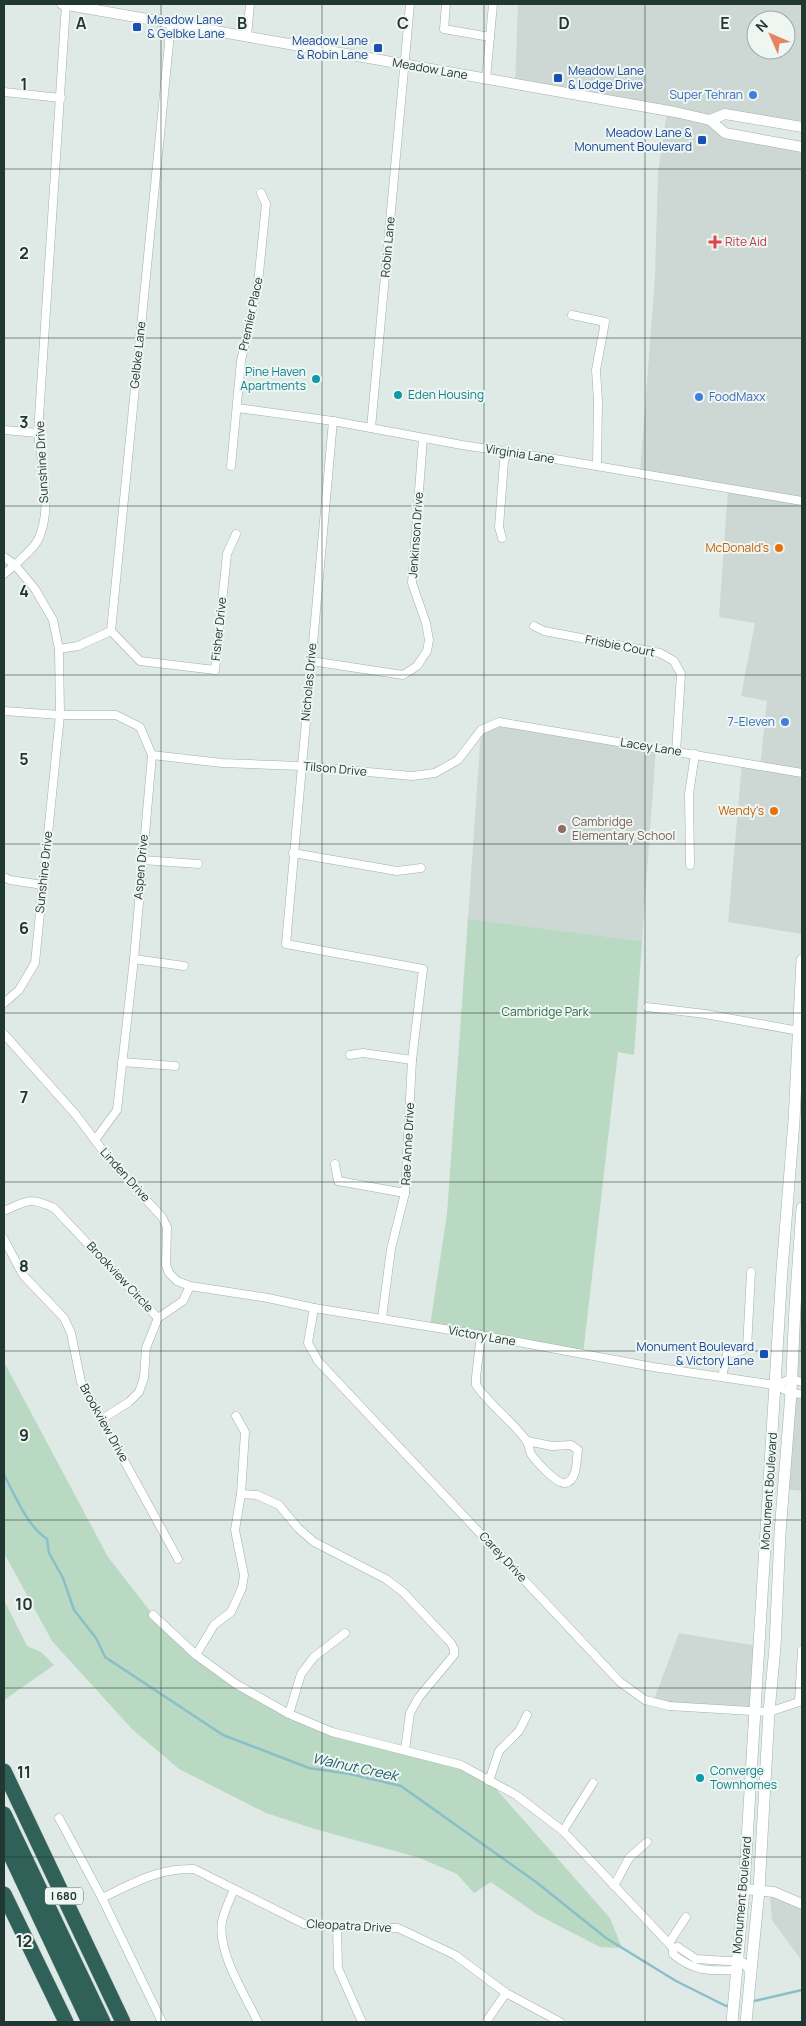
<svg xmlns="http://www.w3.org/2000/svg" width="806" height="2026" viewBox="0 0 806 2026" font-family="Manrope,sans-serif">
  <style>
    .built { fill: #cdd8d4; fill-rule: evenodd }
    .green { fill: #b9d9c2 }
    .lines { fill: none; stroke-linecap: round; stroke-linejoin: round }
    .stream { stroke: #8abfca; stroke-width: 2.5 }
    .minor-casing { stroke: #a2b0ac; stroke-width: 9 }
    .tertiary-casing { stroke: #a2b0ac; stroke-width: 11 }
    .secondary-casing { stroke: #9fb4ad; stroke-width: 12 }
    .motorway-casing { stroke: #bcc3c2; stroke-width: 16 }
    .minor { stroke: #fff; stroke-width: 8 }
    .tertiary { stroke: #fff; stroke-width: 10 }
    .secondary { stroke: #fff; stroke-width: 11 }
    .motorway { stroke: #306158; stroke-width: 15 }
    .grid { fill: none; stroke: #213732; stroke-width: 1; stroke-opacity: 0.55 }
    .transit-dot { fill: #1a4fb4; stroke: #eff6f2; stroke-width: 2 }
    .shop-dot { fill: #3f7fe0; stroke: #eff6f2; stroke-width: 2 }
    .health-dot { fill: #e0444e; stroke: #eff6f2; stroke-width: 2 }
    .culture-dot { fill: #0f9aa8; stroke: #eff6f2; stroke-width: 2 }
    .food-dot { fill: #e8710a; stroke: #eff6f2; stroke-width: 2 }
    .education-dot { fill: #8d6e63; stroke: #eff6f2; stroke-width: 2 }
    .labels { text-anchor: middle; stroke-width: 4; stroke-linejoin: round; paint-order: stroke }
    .shield { fill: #eff6f2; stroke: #5f706c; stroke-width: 1 }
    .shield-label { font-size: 11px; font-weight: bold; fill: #213732 }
    .transit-label { font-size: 12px; fill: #164399; stroke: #eff6f2; text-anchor: end }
    .street-label { font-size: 12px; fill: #213732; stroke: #eff6f2 }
    .shop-label { font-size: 12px; fill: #366cbe; stroke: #eff6f2; text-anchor: end }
    .health-label { font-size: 12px; fill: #be3a42; stroke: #eff6f2; text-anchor: start }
    .culture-label { font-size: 12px; fill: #0d838f; stroke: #eff6f2; text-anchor: start }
    .food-label { font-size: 12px; fill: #c56008; stroke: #eff6f2; text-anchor: end }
    .education-label { font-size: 12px; fill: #785e54; stroke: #eff6f2; text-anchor: start }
    .park-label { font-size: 12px; fill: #2f6b48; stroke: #eff6f2 }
    .water-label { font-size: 14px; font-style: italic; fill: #215f6e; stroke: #eff6f2 }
    .grid-label { font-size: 16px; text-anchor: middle; font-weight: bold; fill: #213732; stroke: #eff6f2; stroke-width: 4; stroke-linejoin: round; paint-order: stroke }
  </style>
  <rect width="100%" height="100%" fill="#dfe9e5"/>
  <g class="built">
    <path d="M518 4H802V127L725 114 711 120 725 133 802 147V934L728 922 742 763 760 767 767 701 741 696 755 623 719 617 728 489 640 473 655 277 658 173 667 111 515 85ZM756 20H786V50H756Z"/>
    <path d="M499 722 656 748 642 941 468 919 481 730Z"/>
    <path d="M802 1208V1382L791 1379Z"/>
    <path d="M791 1393 802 1394V1491L784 1489Z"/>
    <path d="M679 1633 758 1646 755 1711 653 1702Z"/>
    <path d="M770 1897 802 1907V1961L772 1920Z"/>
  </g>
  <g class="green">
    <path d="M468 919 642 941 634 1055 618 1052 583 1354 430 1326 447 1214Z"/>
    <path d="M4 1362 108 1557 153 1615 236 1684 332 1732 461 1765 489 1781 610 1918 622 1948 600 1947 538 1915 491 1882 474 1893 457 1874 420 1858 315 1829 266 1813 179 1769 132 1729 52 1641 4 1553Z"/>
    <path d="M4 1600 27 1646 41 1652 54 1665 4 1700Z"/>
  </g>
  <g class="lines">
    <g class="stream">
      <path d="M4 1475C15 1495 27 1526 47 1539L49 1553 63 1578 74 1610 96 1638 105 1657 223 1735 309 1768 350 1774 401 1786 536 1882 606 1938 676 1981 726 2006 730 2005"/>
      <path d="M750 2002 802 1990"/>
    </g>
    <g class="minor-casing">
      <g id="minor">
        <path d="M446 4 444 29 490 37"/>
        <path d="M247 36 250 4"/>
        <path d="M486 79 493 4"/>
        <path d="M4 92 61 98"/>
        <path d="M572 315 605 322 596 370 598 401 597 466"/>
        <path d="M237 408 333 421 462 445 561 460 802 501"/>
        <path d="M333 421 286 944 423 969 412 1060 405 1193 391 1249 382 1318"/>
        <path d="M371 428 410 4"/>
        <path d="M4 430 38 433"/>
        <path d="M231 466 241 361 258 283 266 204 261 193"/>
        <path d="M502 538 499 527 504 461 508 452"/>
        <path d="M4 557 15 565 4 574"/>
        <path d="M534 626 544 631 660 653 674 661 681 674 676 752"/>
        <path d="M111 631 140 661 215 670 227 554 236 534"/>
        <path d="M59 649 78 646 111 631 171 23"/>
        <path d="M311 661 403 675 417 666 427 651 429 640 426 623 412 583 423 438"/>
        <path d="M4 711 60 715H116L140 727 152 755 134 959 117 1110 95 1140"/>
        <path d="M152 755 222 763 301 766 412 776 435 773 458 760 481 730 499 722 802 773"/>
        <path d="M293 853 397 871 421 868"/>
        <path d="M142 860 198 864"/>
        <path d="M690 865 689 794 695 754"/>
        <path d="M4 877 10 880 43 885"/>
        <path d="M134 959 184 966"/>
        <path d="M4 1003 19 990 35 963 60 715 59 649 53 620 35 589 15 565C22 558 33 549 38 540 53 508 42 466 38 433L66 4"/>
        <path d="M647 1007 705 1014 799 1031"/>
        <path d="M4 1034 76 1115 113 1164 162 1217 167 1227 166 1265 169 1273 177 1281 190 1286 268 1298 314 1308 475 1334 653 1367 775 1385 791 1393 802 1394"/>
        <path d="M350 1055 363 1053 412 1060"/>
        <path d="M122 1062 175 1066"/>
        <path d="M335 1164 338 1181 405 1193"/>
        <path d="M4 1211C27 1200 30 1197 54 1208L158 1318 146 1348 144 1378 139 1392 129 1402 102 1419"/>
        <path d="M4 1239 23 1275 64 1318 71 1333 81 1382 178 1559"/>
        <path d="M314 1308 308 1343 318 1361 620 1682 645 1700 669 1706 769 1712 802 1701"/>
        <path d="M158 1318 183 1301 190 1286"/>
        <path d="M481 1335 476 1377V1385C490 1405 511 1420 526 1440 529 1444 529 1449 531 1454 536 1461 557 1485 565 1483 578 1481 576 1460 578 1450L571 1445 552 1446 527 1441"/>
        <path d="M722 1377 727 1354 743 1350 747 1348 751 1272"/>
        <path d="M775 1385 791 1379 802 1382"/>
        <path d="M241 1494 257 1495 279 1505 298 1528 314 1542 386 1579 403 1592 451 1643 454 1649V1655L419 1697 410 1713 405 1750"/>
        <path d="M153 1615 196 1655 236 1684 289 1714 332 1732 461 1765 516 1795 563 1831 673 1948V1954C694 1972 710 1971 737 1970"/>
        <path d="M196 1655 214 1625 231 1612 242 1588 244 1575 235 1530 241 1494 245 1432 236 1416"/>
        <path d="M799 1701 802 1650"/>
        <path d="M289 1714 301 1674 314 1657 345 1633"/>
        <path d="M489 1781 499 1751 519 1731 527 1715"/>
        <path d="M59 1818 102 1898 162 2022"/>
        <path d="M563 1831 593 1783"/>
        <path d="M614 1886 629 1858 647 1842"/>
        <path d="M234 1889C230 1900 224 1911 222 1922 217 1952 245 1995 258 2022"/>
        <path d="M102 1898C134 1883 158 1868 194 1869L304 1924 337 1927 398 1928 455 1955 506 1993 560 2022"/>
        <path d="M337 1927 338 1968 362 2022"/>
        <path d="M669 1943 686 1917"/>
        <path d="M673 1948 678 1947 696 1959 743 1962 750 1972"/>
        <path d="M486 2022 506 1993"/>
      </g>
    </g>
    <g class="tertiary-casing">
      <g id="tertiary">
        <path d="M62 4 675 112 710 120 725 133 802 147"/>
        <path d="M710 120 725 114 802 127"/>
        <path d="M744 1889 774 1892 802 1904"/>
      </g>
    </g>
    <g class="secondary-casing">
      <g id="secondary">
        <path d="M732 2022 744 1889 782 1270 794 1121 802 960"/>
        <path d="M746 2022 759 1890 769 1712 775 1647 780 1533 791 1393 795 1307 802 1208"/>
      </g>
    </g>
    <g class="motorway-casing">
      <g id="motorway">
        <path d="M4 1771 123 2022"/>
        <path d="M4 1814 103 2022"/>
        <path d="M4 1841 89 2022"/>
        <path d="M4 1894 66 2022"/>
      </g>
    </g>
    <use href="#minor" class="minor"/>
    <use href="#tertiary" class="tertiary"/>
    <use href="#secondary" class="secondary"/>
    <use href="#motorway" class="motorway"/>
  </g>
  <path class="grid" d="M161 4V2022M322 4V2022M484 4V2022M645 4V2022M4 169H802M4 338H802M4 506H802M4 675H802M4 844H802M4 1013H802M4 1182H802M4 1351H802M4 1520H802M4 1688H802M4 1857H802"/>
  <g class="transit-dot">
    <rect x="132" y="22" width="10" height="10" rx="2.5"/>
    <rect x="373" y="43" width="10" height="10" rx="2.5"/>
    <rect x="553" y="73" width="10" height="10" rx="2.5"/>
    <rect x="697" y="135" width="10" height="10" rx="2.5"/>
    <rect x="759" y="1349" width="10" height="10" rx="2.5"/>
  </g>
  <g class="shop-dot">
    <circle cx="753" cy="95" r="5"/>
    <circle cx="699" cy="397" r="5"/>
    <circle cx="785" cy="722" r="5"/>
  </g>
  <path class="health-dot" d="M712.5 234.5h5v5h5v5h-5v5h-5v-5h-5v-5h5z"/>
  <g class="culture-dot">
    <circle cx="316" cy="379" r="5"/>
    <circle cx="398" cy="395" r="5"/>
    <circle cx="700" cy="1778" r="5"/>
  </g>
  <g class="food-dot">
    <circle cx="779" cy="548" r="5"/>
    <circle cx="774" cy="811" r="5"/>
  </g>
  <circle class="education-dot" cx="562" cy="829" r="5"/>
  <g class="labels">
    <rect class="shield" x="45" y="1887.5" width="38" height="17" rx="4"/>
    <g class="shield-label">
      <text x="64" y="1900">I 680</text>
    </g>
    <g class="transit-label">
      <text x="147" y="24" text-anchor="start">Meadow Lane<tspan x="147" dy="14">&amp; Gelbke Lane</tspan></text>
      <text x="368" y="45">Meadow Lane<tspan x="368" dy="14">&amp; Robin Lane</tspan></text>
      <text x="568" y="75" text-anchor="start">Meadow Lane<tspan x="568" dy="14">&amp; Lodge Drive</tspan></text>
      <text x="692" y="137">Meadow Lane &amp;<tspan x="692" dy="14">Monument Boulevard</tspan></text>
      <text x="754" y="1351">Monument Boulevard<tspan x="754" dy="14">&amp; Victory Lane</tspan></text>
    </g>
    <g class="street-label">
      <text transform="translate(430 69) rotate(10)" y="4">Meadow Lane</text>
      <text transform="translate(388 247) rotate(-85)" y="4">Robin Lane</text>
      <text transform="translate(251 314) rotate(-78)" y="4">Premier Place</text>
      <text transform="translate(138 355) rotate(-84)" y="4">Gelbke Lane</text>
      <text transform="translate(520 454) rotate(9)" y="4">Virginia Lane</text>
      <text transform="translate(42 462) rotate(-93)" y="4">Sunshine Drive</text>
      <text transform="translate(416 535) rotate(-86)" y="4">Jenkinson Drive</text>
      <text transform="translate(219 629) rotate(-84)" y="4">Fisher Drive</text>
      <text transform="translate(620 646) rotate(11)" y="4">Frisbie Court</text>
      <text transform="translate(309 682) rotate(-85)" y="4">Nicholas Drive</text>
      <text transform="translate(651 747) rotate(9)" y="4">Lacey Lane</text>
      <text transform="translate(335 769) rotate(5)" y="4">Tilson Drive</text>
      <text transform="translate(141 867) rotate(-85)" y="4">Aspen Drive</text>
      <text transform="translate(44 872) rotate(-84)" y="4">Sunshine Drive</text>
      <text transform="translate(408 1144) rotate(-87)" y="4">Rae Anne Drive</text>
      <text transform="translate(125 1175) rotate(48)" y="4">Linden Drive</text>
      <text transform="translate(120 1277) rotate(47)" y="4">Brookview Circle</text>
      <text transform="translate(482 1336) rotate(10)" y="4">Victory Lane</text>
      <text transform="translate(104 1423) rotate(61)" y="4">Brookview Drive</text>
      <text transform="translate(769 1491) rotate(-86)" y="4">Monument Boulevard</text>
      <text transform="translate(503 1557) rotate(47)" y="4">Carey Drive</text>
      <text transform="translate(742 1895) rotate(-85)" y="4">Monument Boulevard</text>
      <text transform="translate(349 1926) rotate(3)" y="4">Cleopatra Drive</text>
    </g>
    <g class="shop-label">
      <text x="743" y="99">Super Tehran</text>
      <text x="709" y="401" text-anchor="start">FoodMaxx</text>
      <text x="775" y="726">7-Eleven</text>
    </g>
    <g class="health-label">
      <text x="725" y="246">Rite Aid</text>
    </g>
    <g class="culture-label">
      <text x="306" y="376" text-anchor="end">Pine Haven<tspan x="306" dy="14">Apartments</tspan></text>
      <text x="408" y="399">Eden Housing</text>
      <text x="710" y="1775">Converge<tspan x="710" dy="14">Townhomes</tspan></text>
    </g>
    <g class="food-label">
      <text x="769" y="552">McDonald's</text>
      <text x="764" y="815">Wendy's</text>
    </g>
    <g class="education-label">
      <text x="572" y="826">Cambridge<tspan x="572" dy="14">Elementary School</tspan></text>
    </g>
    <g class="park-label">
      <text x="545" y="1016">Cambridge Park</text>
    </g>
    <g class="water-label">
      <text transform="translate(355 1767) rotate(12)" y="5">Walnut Creek</text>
    </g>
  </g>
  <g class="grid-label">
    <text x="81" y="29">A</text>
    <text x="242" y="29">B</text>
    <text x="403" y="29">C</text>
    <text x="564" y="29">D</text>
    <text x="725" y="29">E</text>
    <text x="24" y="90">1</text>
    <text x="24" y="259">2</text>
    <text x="24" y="428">3</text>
    <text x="24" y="597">4</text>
    <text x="24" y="765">5</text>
    <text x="24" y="934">6</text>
    <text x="24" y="1103">7</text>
    <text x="24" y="1272">8</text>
    <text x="24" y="1441">9</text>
    <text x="24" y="1610">10</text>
    <text x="24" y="1778">11</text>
    <text x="24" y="1947">12</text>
  </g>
  <rect width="806" height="2026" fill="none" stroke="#213732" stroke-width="10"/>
  <g transform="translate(771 35) rotate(315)"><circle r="24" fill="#eff6f2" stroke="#9daaa5"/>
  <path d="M0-4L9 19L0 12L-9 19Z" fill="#e6845f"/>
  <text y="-8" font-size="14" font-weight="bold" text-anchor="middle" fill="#213732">N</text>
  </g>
</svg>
